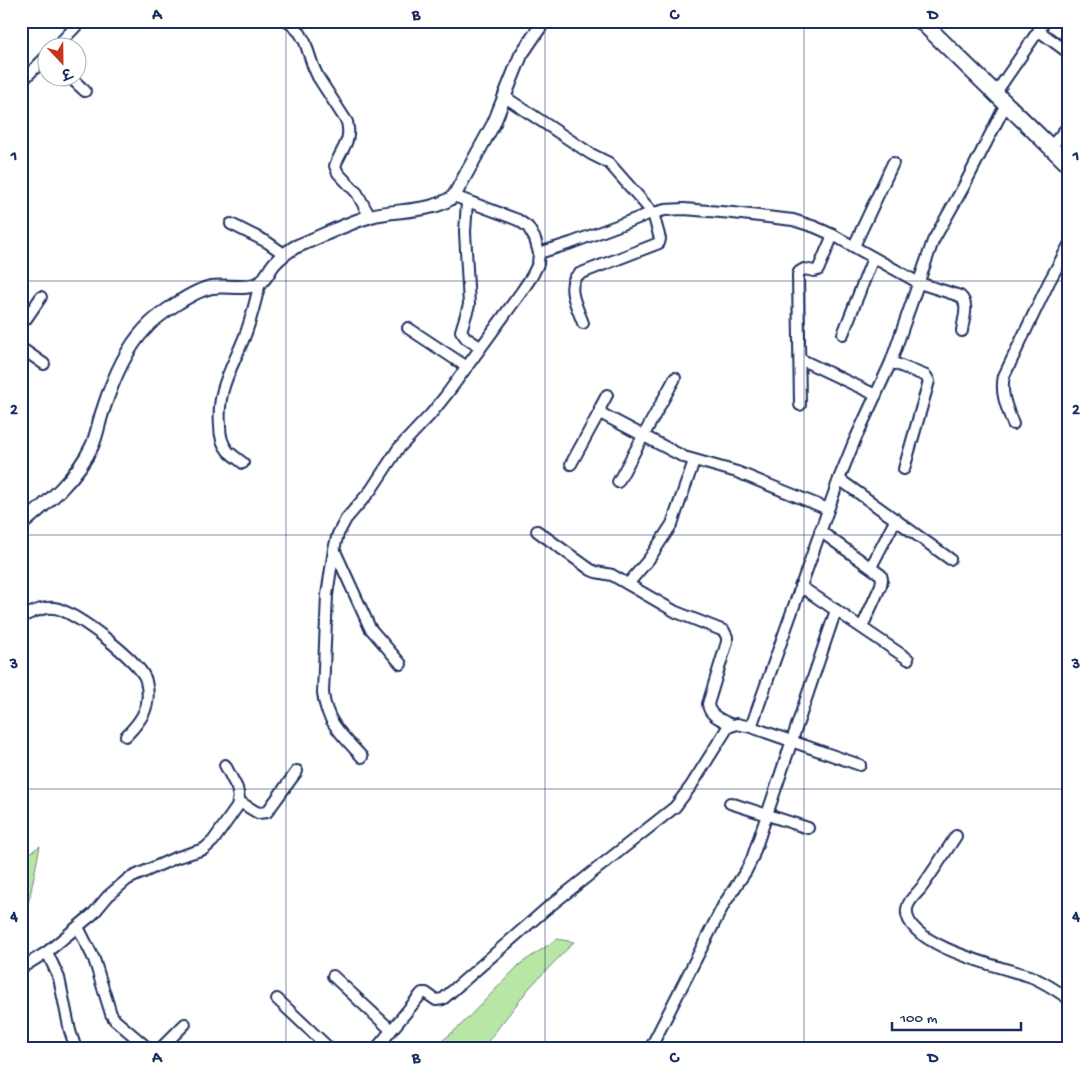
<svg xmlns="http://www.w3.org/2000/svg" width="1090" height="1070" viewBox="0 0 1090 1070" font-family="'Gochi Hand','Playpen Sans Deva',sans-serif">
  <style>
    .green { fill: #b8e6a4; stroke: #6a8a81 }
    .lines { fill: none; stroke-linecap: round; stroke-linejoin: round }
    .minor-casing { stroke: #1b2f5e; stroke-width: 14 }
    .tertiary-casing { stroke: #1b2f5e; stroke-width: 16 }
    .primary-casing { stroke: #1b2f5e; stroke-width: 19 }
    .minor { stroke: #fff; stroke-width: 10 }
    .tertiary { stroke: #fff; stroke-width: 12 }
    .primary { stroke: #fff; stroke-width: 15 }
    .grid { fill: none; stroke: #1b2f5e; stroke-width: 1; stroke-opacity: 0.55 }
    .neatline { fill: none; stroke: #1b2f5e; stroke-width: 2 }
    .grid-label { font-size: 16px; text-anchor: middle; font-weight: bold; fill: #1b2f5e }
  </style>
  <rect width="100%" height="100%" fill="#fff"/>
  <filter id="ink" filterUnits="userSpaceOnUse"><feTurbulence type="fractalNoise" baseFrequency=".02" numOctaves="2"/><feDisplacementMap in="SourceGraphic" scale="10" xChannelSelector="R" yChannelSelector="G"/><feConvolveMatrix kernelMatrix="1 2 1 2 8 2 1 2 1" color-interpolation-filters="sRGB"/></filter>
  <g filter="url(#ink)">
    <g class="green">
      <path d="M40 846 30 896 21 927V859Z"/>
      <path d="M557 939 574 942 530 987 482 1049H432L459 1027 520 964Z"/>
    </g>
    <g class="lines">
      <g class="minor-casing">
        <g id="minor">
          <path d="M288 21 300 33 305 42 313 66 318 77 347 122C352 142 341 149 335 166L338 173 357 193 370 217"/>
          <path d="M1039 31 1069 53"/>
          <path d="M55 48 81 21"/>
          <path d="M71 78 85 91"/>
          <path d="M21 82 48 55"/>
          <path d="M995 94 1045 21"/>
          <path d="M505 97 591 154 609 163 653 213 660 239 659 243 579 274C564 285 578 309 583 323"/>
          <path d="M1050 148 1069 125"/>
          <path d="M467 202 465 232 469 305 461 331 466 338 480 347"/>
          <path d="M231 224 267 242 284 254"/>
          <path d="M854 246 893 163"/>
          <path d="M539 253 571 243 646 215 665 210 684 209 733 213 793 220 815 227 833 235 919 283 960 296C970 304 963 320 962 331"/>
          <path d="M21 322 26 319 41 297"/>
          <path d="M408 328 467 367"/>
          <path d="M843 334 873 258"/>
          <path d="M21 348 44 364"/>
          <path d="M800 359 876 395"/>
          <path d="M891 362 926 376 929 381 904 469"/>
          <path d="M607 395 600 408 602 414 684 457 737 472 828 509"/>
          <path d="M800 405 798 275 799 272 804 269 814 271 818 270 833 235"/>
          <path d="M1013 424C1007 408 1000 393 1004 376L1049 282 1069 245"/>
          <path d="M243 463C238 459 232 455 228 451 222 444 220 434 220 426 217 388 231 371 244 338 251 321 255 302 260 283"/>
          <path d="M571 464 600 411"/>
          <path d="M839 479 950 559"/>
          <path d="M618 482 675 378"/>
          <path d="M537 531 591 570 596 572 612 575 676 612 724 631 727 637V642L708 704C709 716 722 720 732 725"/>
          <path d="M820 531 881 575 882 579 881 585 862 627"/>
          <path d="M334 549 370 628 401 664"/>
          <path d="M871 567 896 519"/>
          <path d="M628 584 649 559 672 524 694 461"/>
          <path d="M800 586 908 659"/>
          <path d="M21 617C32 613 43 606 54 608 72 609 143 663 146 681 152 705 143 719 126 736"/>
          <path d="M751 727 839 479 854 442 891 362 933 241 964 186 1006 104"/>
          <path d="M362 757C343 736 326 722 323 693L327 595 334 549 338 534 346 519 371 490 398 449 431 414 447 394 522 291 532 276 538 264 539 253 535 239 528 227 518 220 454 196"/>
          <path d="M238 801 258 813 267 812 297 771"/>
          <path d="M730 803 808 828"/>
          <path d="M956 836C945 853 934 870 922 887 917 894 908 900 907 909 902 945 1004 968 1029 976 1043 981 1056 990 1069 999"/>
          <path d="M78 927 94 959 111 1014 115 1020 149 1049"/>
          <path d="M21 968 47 952"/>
          <path d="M333 976 391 1030"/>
          <path d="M277 999 330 1049"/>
          <path d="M76 1049 70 1031 59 978 47 952 93 914 108 896 128 879 175 858 204 849 213 841 237 807 239 798 237 788 225 765"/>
          <path d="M160 1049 185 1024"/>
          <path d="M376 1049 422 993H426L436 1000 443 999 546 909 675 807 691 786 728 727 737 724 751 727 860 765"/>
          <path d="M650 1049 724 904 746 871 752 859 836 610"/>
        </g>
      </g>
      <g class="tertiary-casing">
        <path id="tertiary" d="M21 525C47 503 77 478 92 446 97 435 99 421 103 410 112 382 125 350 145 329 157 315 194 290 212 287 228 285 243 290 258 284 265 281 269 270 274 264 280 257 287 252 295 247 320 237 345 224 371 216 397 209 433 213 454 196L494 123 521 55 544 21"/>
      </g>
      <g class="primary-casing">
        <path id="primary" d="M921 21 1069 165"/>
      </g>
      <use href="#minor" class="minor"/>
      <use href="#tertiary" class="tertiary"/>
      <use href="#primary" class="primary"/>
    </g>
  </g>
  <path class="grid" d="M286 21V1049M545 21V1049M804 21V1049M21 281H1069M21 535H1069M21 789H1069"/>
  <rect width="1090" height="1070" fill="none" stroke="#fff" stroke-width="55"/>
  <g transform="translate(62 62) rotate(158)"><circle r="24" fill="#ffffff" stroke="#a4acbf"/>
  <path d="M0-4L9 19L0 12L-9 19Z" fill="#c8321e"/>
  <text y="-8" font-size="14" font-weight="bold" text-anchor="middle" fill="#1b2f5e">उ</text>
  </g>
  <path d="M892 1022v8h129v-8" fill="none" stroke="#1b2f5e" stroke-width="2.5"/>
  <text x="900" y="1022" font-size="15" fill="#1b2f5e" stroke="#ffffff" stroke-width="4" paint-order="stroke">100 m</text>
  <rect x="28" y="28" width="1034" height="1014" class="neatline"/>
  <g class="grid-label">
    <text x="157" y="19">A</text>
    <text x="416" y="19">B</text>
    <text x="674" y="19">C</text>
    <text x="933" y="19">D</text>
    <text x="14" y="160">1</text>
    <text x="1076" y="160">1</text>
    <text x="14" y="414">2</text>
    <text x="1076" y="414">2</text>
    <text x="14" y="668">3</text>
    <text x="1076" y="668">3</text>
    <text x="14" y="921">4</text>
    <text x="1076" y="921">4</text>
    <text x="157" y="1062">A</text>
    <text x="416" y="1062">B</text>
    <text x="674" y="1062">C</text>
    <text x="933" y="1062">D</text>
  </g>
</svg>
